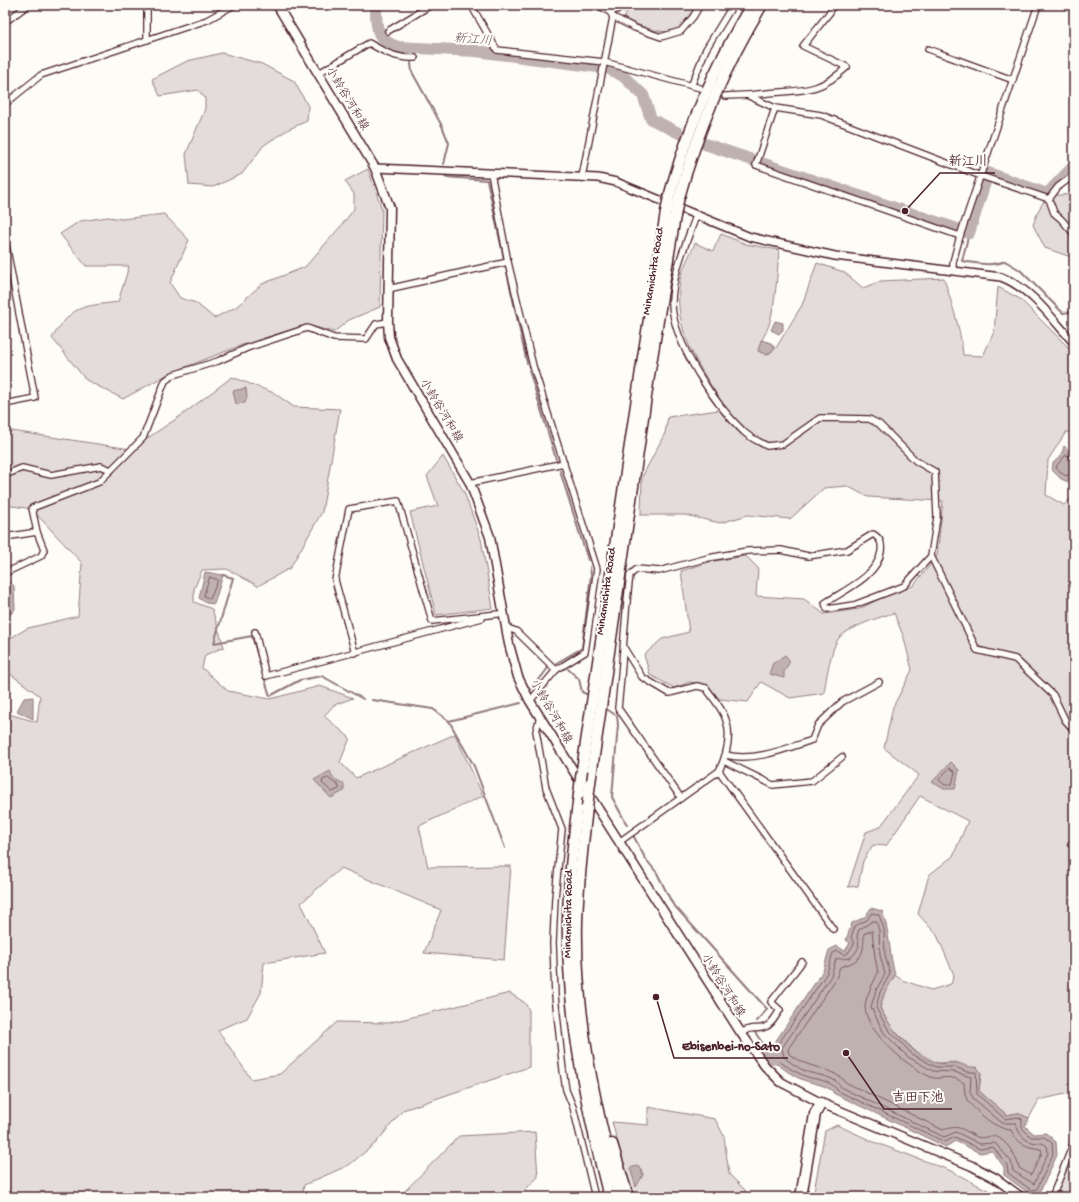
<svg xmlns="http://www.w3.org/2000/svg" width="1079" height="1202" viewBox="0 0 1079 1202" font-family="'Gochi Hand','Klee One',sans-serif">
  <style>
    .green { fill: #e3dcda; stroke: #967e82 }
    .water { fill: #c0b1b1; stroke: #91777b }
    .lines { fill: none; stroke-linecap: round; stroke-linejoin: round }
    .shore { stroke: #795961; stroke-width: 1 }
    .stream { stroke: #91777b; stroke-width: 2 }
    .river { stroke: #c0b1b1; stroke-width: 12 }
    .minor-tunnel { stroke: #d9d0ce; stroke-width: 5.5; stroke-dasharray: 5.5 3; stroke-linecap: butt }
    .minor-casing { stroke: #4a1f2b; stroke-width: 8 }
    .tertiary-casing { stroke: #4a1f2b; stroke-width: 10 }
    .secondary-casing { stroke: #4a1f2b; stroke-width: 11 }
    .motorway-casing { stroke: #4a1f2b; stroke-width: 13 }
    .minor { stroke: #fdfcf7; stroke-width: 5.5 }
    .tertiary { stroke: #fdfcf7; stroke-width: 7 }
    .secondary { stroke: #fdfcf7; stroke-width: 8 }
    .motorway { stroke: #fdfcf7; stroke-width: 10 }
    .motorway-bridge-casing { stroke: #4a1f2b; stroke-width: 13; stroke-linecap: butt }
    .motorway-bridge { stroke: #fdfcf7; stroke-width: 10 }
    .labels { text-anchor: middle; stroke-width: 4; stroke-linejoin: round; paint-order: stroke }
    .street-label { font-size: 12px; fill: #4a1f2b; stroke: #fdfcf7 }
    .water-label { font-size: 13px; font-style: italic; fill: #73525a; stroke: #fdfcf7 }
    .leader { fill: none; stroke: #4a1f2b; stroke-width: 1.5 }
    .callout-dot { fill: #4a1f2b; stroke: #fdfcf7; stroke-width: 1.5 }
    .callout-label { font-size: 13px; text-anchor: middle; font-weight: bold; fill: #4a1f2b; stroke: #fdfcf7; stroke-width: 4; stroke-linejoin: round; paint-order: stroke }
  </style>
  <rect width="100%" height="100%" fill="#fdfcf7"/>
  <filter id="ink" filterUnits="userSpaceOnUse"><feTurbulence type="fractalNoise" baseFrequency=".025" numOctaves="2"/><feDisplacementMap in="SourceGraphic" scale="8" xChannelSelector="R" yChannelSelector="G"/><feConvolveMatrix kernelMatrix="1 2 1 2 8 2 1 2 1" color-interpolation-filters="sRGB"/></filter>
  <g filter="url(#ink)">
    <g class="green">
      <path d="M631 5H696C692 12 686 23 680 28 665 38 637 25 624 18Z"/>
      <path d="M222 53 262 64 294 81 308 106 307 121 289 129 264 145 242 174 213 187 189 185 186 154 205 109V98L198 90 160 96 152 79 187 61Z"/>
      <path d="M368 169 382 209 380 307 349 320 334 332 306 325 242 345 170 373 123 399 86 380 52 338C74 304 80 307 118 302L129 266H86L60 234 80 221 108 217 122 219 164 214 189 240 170 283 180 298 196 303 214 318 236 307 262 284 305 267 341 226 354 209V194L345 181Z"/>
      <path d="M1074 194V258L1045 248 1033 225 1038 211 1047 196Z"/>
      <path d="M721 234 746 244 779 250C777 275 776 301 769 325 766 334 760 341 758 351L767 355 776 348 802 305 817 263 844 272 863 288 881 281 944 278C951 303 961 329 963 355L983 356 994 332 998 287 1020 299 1074 353V433L1066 432 1048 460 1046 495 1064 505 1074 495V1092L1039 1100 1029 1118 1017 1113 1007 1115 979 1091 981 1073 956 1062 937 1063 914 1050 891 1027 880 1008 884 994 895 975 902 980 931 990 951 984 954 975 937 935 918 914 929 875 953 856 968 821 920 796 886 846 873 845 863 861 858 886 848 887 866 832 880 827 919 775 884 748 893 707 912 670 904 638 894 613C882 616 848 628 840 637 831 646 826 680 824 693L790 698 761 682 748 702 719 699 708 685 690 682 674 688 650 675 644 655 662 639 689 632 681 571 709 562 746 556 758 568 756 596 804 599 824 614 859 609 889 594 913 586 937 556 943 501 868 497 847 486 824 488 790 519 748 515 720 523 685 515H641L642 477 665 433 668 417 726 409C700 367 672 332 680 280 682 268 690 255 695 243L713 251Z"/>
      <path d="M232 377 274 393 294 407 340 409 322 512 290 568 258 586 227 569 202 570 194 589V602L212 609 224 647 205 655 202 668 228 691 270 699 320 686 353 698 334 705 324 716 350 738 340 762 356 778 455 734 483 796 419 826 428 867 511 866 504 960 424 953 441 910 341 868 301 903 325 953 264 963 261 993 247 1018 218 1030 251 1079 280 1074 337 1022 388 1023 510 993 525 1003 529 1010V1067L403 1110 376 1143 349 1165 304 1185 302 1197H5V713L37 722 40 696 5 670V641L28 628 78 616 82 563 39 517 26 508 5 505V430L131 449 182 415Z"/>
      <path d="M443 456 464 492 481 539 493 608 436 615 410 512 438 506 427 476Z"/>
      <path d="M648 1107 715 1119 724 1136 729 1174 745 1190 747 1197H633L612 1122 648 1125Z"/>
      <path d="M837 1125 874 1142 949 1170 1001 1197H813L825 1131Z"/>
      <path d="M535 1132 538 1177 518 1197H399L459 1136Z"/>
      <path d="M1074 1150V1197H1055Z"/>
    </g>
    <g class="water">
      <path d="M775 321 783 323V330L779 334 771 330Z"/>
      <path d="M761 340 771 343 775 348 767 355 758 351Z"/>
      <path d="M246 388 247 397 245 403 236 404 233 391Z"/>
      <path d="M1064 446C1076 455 1077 469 1068 482L1061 479 1052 470 1053 463 1061 456Z"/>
      <path d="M205 572 223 575 214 604 206 603 199 598Z"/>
      <path d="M5 582H10L14 586 15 609 12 613 5 615Z"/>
      <path d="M785 655 790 661 784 672V678L769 674 773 663Z"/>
      <path d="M33 697V719L17 711 24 698Z"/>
      <path d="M951 762 959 770 955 789H944L932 782Z"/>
      <path d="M330 771 333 778 344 784V791L331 798 314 780Z"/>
      <path d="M871 908 882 911C890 932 889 953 895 975L884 994 880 1008C892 1030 911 1054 936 1063 941 1065 948 1062 954 1063 964 1063 965 1068 977 1067L981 1073 979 1091 1007 1115 1017 1113 1029 1118 1025 1126 1034 1134 1046 1133 1056 1142 1057 1155 1040 1192 1031 1195 1004 1175V1167L992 1151 980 1153 955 1141 946 1147 833 1093V1091C823 1085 820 1085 810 1082 796 1079 782 1068 771 1059L775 1056 771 1048 823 971 829 950 837 946 845 951 850 943 846 940 852 923 865 917Z"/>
      <path d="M637 1166 641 1169 643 1175 636 1187 630 1168Z"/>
    </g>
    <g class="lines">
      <g class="shore">
        <path d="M1074 458 1066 455 1057 465 1056 468 1066 476 1074 472"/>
        <path d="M210 577 218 580 210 599 204 596Z"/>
        <path d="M950 768 955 772 952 784 945 785 939 780Z"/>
        <path d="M328 778 339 786V789L332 792 322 783 323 780Z"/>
        <path d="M872 913 879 915 884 929 885 955 890 974 880 992 876 1008 888 1029 912 1054 936 1067H955L967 1072H976L977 1094 1005 1119 1017 1117 1022 1119V1128L1031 1137H1044L1052 1143 1053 1154 1037 1189 1031 1190 1008 1173 1007 1165 993 1147 980 1149 955 1137 945 1142 838 1091C833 1082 821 1080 811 1078 805 1077 781 1065 778 1059 777 1057 776 1050 776 1047L827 973 833 953 837 951 844 955 848 953 854 944 851 937 855 926 867 920Z"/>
        <path d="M873 921H876L879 930 880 955 885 974 876 990 871 1007 884 1033 908 1057 933 1071 954 1072 971 1077 970 1092 973 1098 1002 1123H1016C1017 1131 1023 1140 1032 1142 1038 1144 1041 1141 1047 1146L1048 1153 1034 1184 1013 1171 1011 1161 995 1143 980 1144 956 1132 944 1137 842 1088C835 1077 823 1076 811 1073 802 1071 791 1063 784 1057L782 1048 831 976 836 959C849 958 852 961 859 946L857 936 859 930Z"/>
        <path d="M872 931 875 957 878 973C873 984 866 995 865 1007 865 1031 910 1069 931 1077 938 1080 946 1076 953 1078 956 1078 960 1081 964 1083L965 1094 967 1100C977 1112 995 1129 1011 1130 1018 1144 1026 1147 1041 1149L1042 1153 1031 1175 1019 1168C1017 1157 1005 1137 993 1136 987 1136 983 1139 977 1137 962 1130 961 1124 943 1130L847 1083C832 1066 806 1069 789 1054L788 1049 836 979 840 967C861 961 864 956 864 934Z"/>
      </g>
      <g class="stream">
        <path d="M409 48 410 55"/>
        <path d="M411 63 412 72 442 126 449 143 444 164"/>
        <path d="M445 177 487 180 504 259"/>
        <path d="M969 233 962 261C974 263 993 267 1005 261L1020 270 1063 313 1070 312 1074 316"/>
        <path d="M506 268 527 363"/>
        <path d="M529 370 556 459"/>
        <path d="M560 471 588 560"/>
        <path d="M223 575 233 578 214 643 252 636 258 657"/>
        <path d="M553 665 582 648 591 575 590 567"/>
        <path d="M568 669 579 679 582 692 586 694"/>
        <path d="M264 677 270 696 300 680 322 676 363 699"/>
        <path d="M532 689 548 668"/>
        <path d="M372 700 433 709 449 721"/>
        <path d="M608 710 617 716 618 725 612 797 627 825"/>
        <path d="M633 835 645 858 657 873 672 903 767 1009 757 1021"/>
        <path d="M505 848 474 766 449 721 521 703"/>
        <path d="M754 1031 768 1051"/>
      </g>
      <g class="river">
        <path d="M376 5C376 26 375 40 398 47L476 51 598 67"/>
        <path d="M607 68 623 76 643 95 651 119 679 133"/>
        <path d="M705 144 969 233 988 173 1047 194 1074 166"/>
        <path d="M768 1051 773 1058"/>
      </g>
      <path class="minor-tunnel" d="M594 642 620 646"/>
      <g class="minor-casing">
        <g id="minor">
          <path d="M147 5V40"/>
          <path d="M471 5 497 50 604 62 700 88"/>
          <path d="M598 5 610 12 613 17 635 28 661 37 681 31 693 17 700 5"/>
          <path d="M610 12 626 7 627 5"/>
          <path d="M5 22 28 5"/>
          <path d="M388 31 431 5"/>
          <path d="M928 49 1013 80"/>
          <path d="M319 73 369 43C384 52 397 59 415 58"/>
          <path d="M692 84 706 49 733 5"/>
          <path d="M725 96C740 96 754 95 768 93 803 90 819 93 847 67L803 46 830 12 833 5"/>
          <path d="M749 96 775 108 821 115 981 176 1049 199"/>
          <path d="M5 104 41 75 207 20 234 5"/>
          <path d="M775 108 756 165 960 236"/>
          <path d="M491 173 508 262 533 366 597 569 585 652 556 670 530 701"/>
          <path d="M582 177 613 17"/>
          <path d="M1049 199 1054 213 1061 219 1074 234"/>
          <path d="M1049 199 1058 187 1074 175"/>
          <path d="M696 216C686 244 672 274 672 304 673 343 716 406 744 432 750 438 760 442 767 446L783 444 820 418 869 419 879 424 916 461 935 472 937 517 931 556 977 650 1015 659 1053 695 1065 720 1074 730"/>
          <path d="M5 239 35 398 5 404"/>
          <path d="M953 271V262L960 236 1038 5"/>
          <path d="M388 289 508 262"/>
          <path d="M5 475 22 468 51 475 101 466 111 470"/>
          <path d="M470 483 564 463"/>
          <path d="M5 537 37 532"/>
          <path d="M5 573 41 556 44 550 37 532 32 508 99 482 143 438 165 381 173 375 218 361 247 348 307 328 334 338 366 339 376 324 388 322"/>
          <path d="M507 628 516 631 556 670"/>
          <path d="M255 632 266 676 482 618"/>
          <path d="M355 653 335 580 349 509 398 501 432 621 498 614"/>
          <path d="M540 717 536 731 546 788 562 829 555 898 553 943 555 996 563 1070 566 1090 573 1107 595 1197"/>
          <path d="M726 755C754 762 785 749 812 740L818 725 842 702 879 682"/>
          <path d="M724 761 773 785 812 781 842 757"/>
          <path d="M719 771 833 929"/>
          <path d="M681 798 618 708C623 664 624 620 630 575L637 569 659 571 708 558 747 551 781 550 808 556 847 550 873 534C881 539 882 543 881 552 877 576 845 590 825 603L827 609 854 605 904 586 931 556"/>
          <path d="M619 842 719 771C726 756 732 737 726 720 723 709 712 697 706 688L697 686 669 693 642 677 624 648"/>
          <path d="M1071 844 1074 846"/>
          <path d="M741 1033C753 1025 755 1031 765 1027 772 1025 776 1015 780 1010L771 1002 802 962"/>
          <path d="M1052 1197 1074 1142"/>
        </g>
      </g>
      <g class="tertiary-casing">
        <path id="tertiary" d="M375 168 598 178 616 182 750 237 835 256 1001 277C1031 288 1053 320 1074 343"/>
      </g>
      <g class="secondary-casing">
        <g id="secondary">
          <path d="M277 5 375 168 390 208 388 322 389 337 397 359 470 483 490 537 509 644 518 677 530 701 581 783"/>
          <path d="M588 793 741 1033 765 1066 781 1082 821 1103 972 1166 995 1178 1021 1197"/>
        </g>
      </g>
      <g class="motorway-casing">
        <g id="motorway">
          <path d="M669 197C687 129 715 66 751 5"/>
          <path d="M678 201C697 132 725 66 762 5"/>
          <path d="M582 770 643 357 666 212"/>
          <path d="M590 783 649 376 675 216"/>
          <path d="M579 794C572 852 565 909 569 967 573 1045 590 1121 609 1197"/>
          <path d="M587 807C583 845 578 883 577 922 575 1015 595 1107 619 1197"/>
          <path d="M612 1144 628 1197"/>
          <path d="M801 1197 815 1114 821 1103"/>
        </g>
      </g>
      <use href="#minor" class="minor"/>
      <use href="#tertiary" class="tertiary"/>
      <use href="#secondary" class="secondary"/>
      <use href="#motorway" class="motorway"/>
      <g class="motorway-bridge-casing">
        <g id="motorway-bridge">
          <path d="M666 212 669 197"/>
          <path d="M675 216 678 201"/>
          <path d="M579 794 582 770"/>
          <path d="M587 807 590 783"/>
        </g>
      </g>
      <use href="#motorway-bridge" class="motorway-bridge"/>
    </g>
  </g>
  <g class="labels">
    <g class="street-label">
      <text transform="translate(348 98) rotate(59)" y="4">小鈴谷河和線</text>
      <text transform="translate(652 271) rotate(-81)" y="4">Minamichita Road</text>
      <text transform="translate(442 410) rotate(59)" y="4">小鈴谷河和線</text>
      <text transform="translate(605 591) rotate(-82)" y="4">Minamichita Road</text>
      <text transform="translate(552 711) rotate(60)" y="4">小鈴谷河和線</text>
      <text transform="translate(567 914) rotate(-89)" y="4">Minamichita Road</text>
      <text transform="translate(724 985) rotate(58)" y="4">小鈴谷河和線</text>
    </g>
    <g class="water-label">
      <text transform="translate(473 38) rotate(5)" y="5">新江川</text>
    </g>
  </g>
  <path class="leader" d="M905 211L940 173H995M656 997L674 1058H788M846 1053L884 1109H952"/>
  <g class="callout-dot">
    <circle cx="905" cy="211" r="4"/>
    <circle cx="656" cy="997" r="4"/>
    <circle cx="846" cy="1053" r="4"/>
  </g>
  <g class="callout-label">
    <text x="968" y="165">新江川</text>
    <text x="731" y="1050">Ebisenbei-no-Sato</text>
    <text x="918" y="1101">吉田下池</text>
  </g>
  <rect width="1079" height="1202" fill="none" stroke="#fdfcf7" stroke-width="20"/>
  <rect x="10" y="10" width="1059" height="1182" fill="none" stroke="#4a1f2b" stroke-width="1.5" filter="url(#ink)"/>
</svg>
